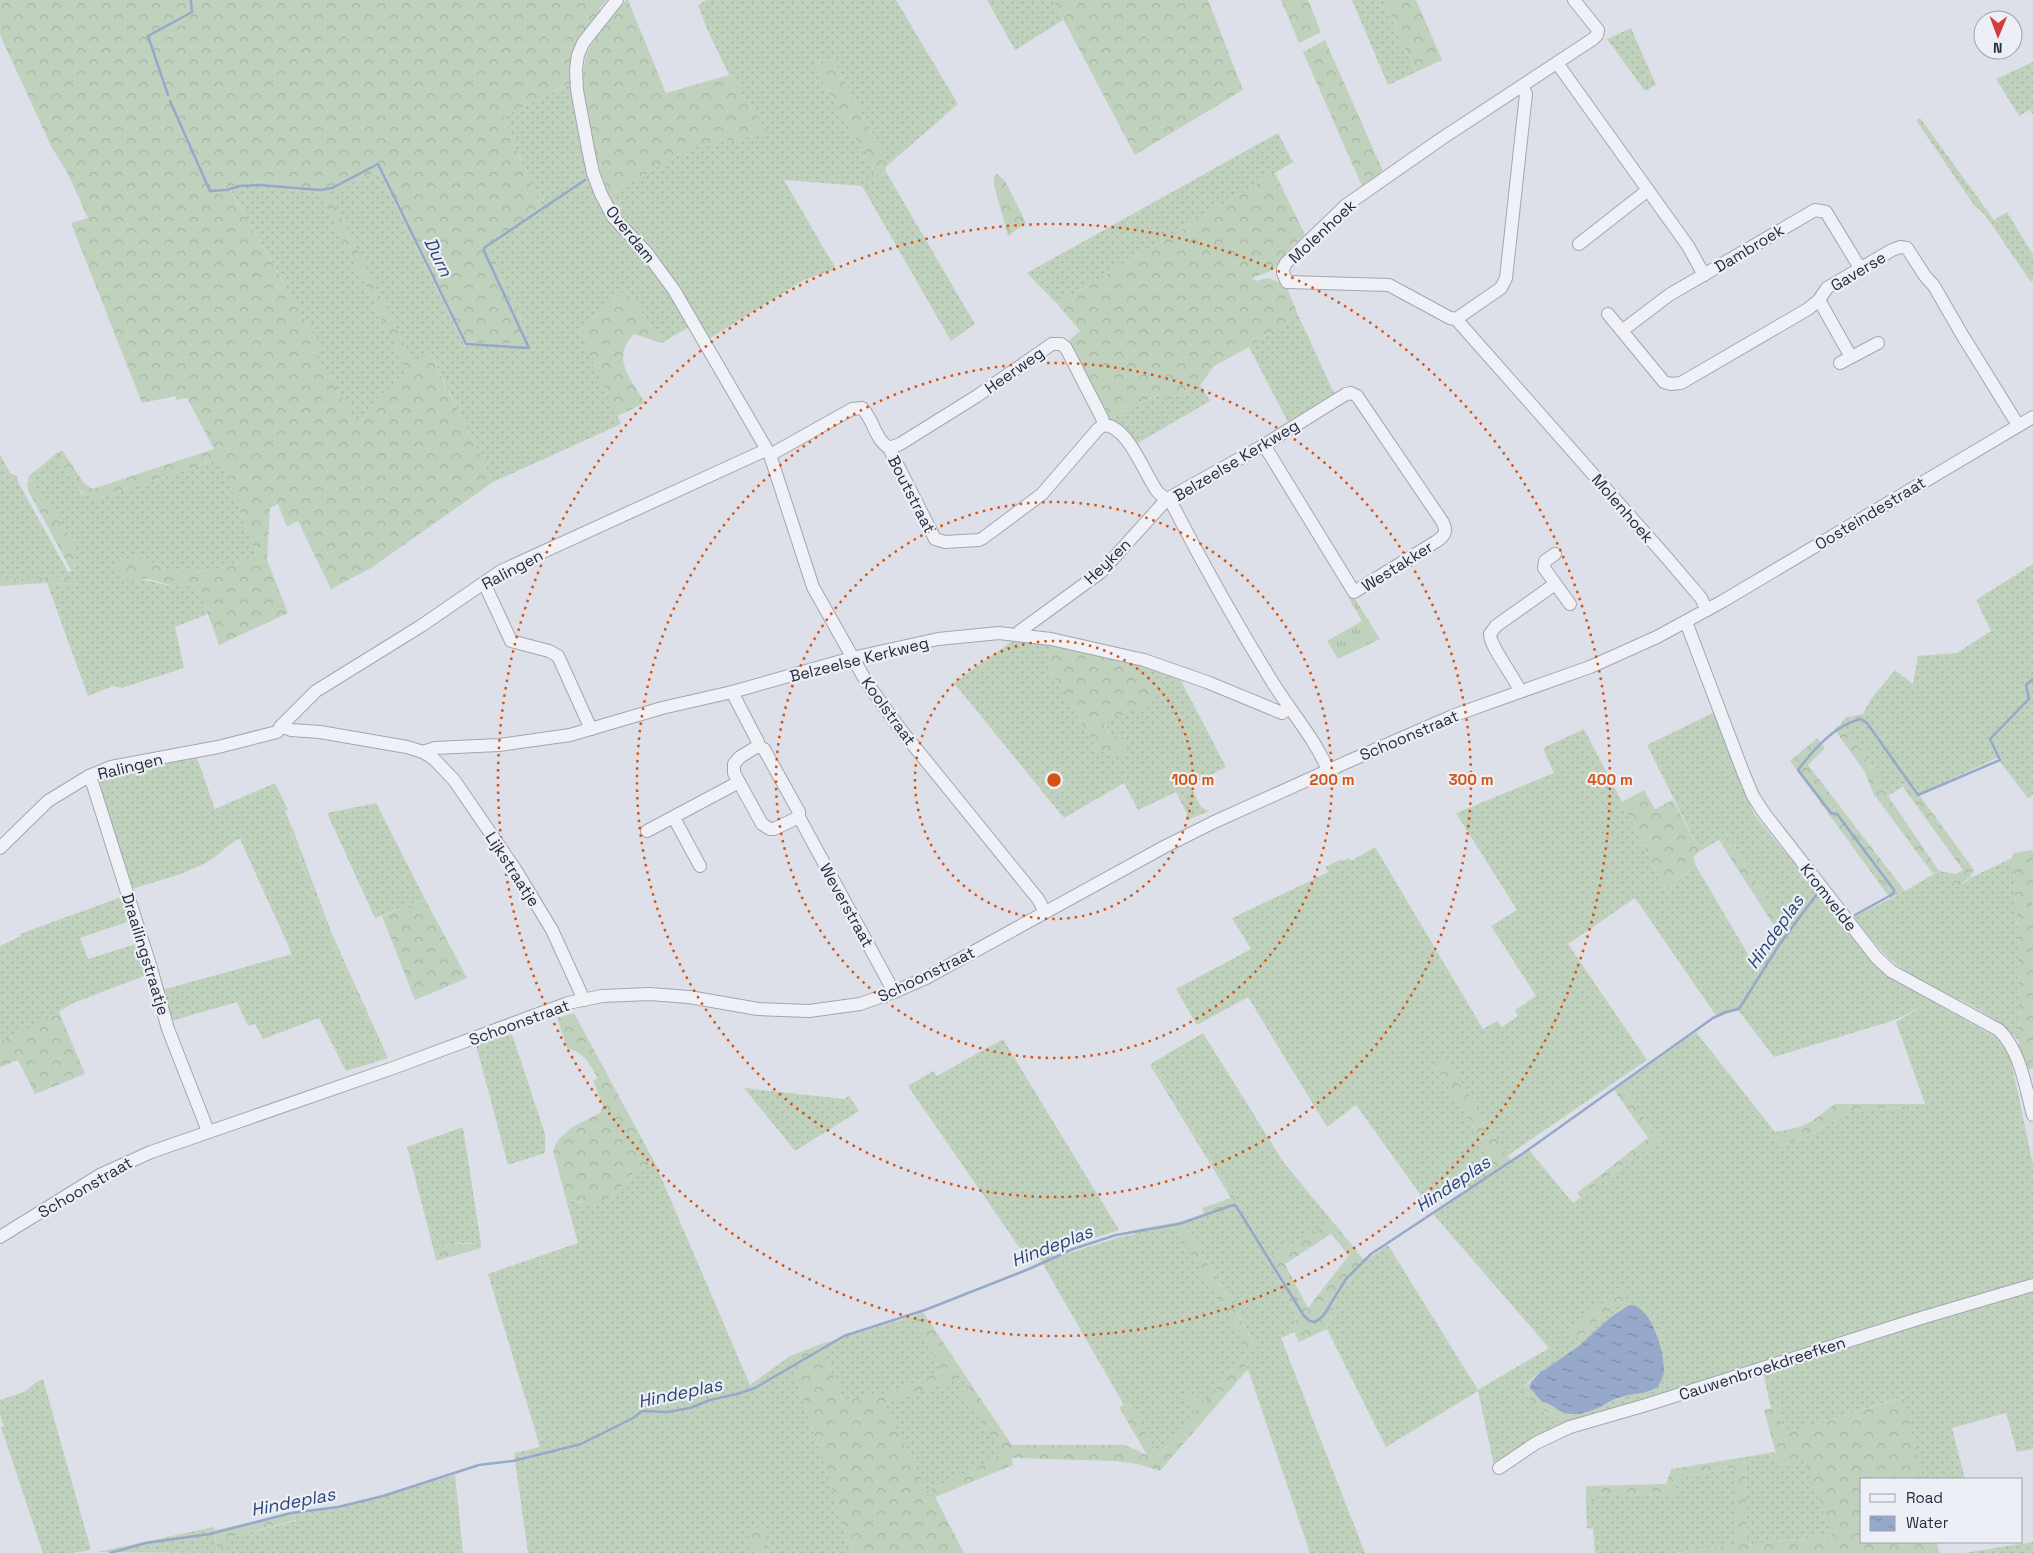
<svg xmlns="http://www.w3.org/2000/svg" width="2033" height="1553" viewBox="0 0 2033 1553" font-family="'Space Grotesk',sans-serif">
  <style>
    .grass { fill: url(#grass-dots); fill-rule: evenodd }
    .forest { fill: url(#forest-crowns); fill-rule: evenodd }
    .park { fill: url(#park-tufts) }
    .water { fill: url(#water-ripples) }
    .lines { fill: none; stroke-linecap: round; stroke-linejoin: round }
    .stream { stroke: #96a9ca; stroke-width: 2.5 }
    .minor-casing { stroke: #a2a6b2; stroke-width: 14 }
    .minor { stroke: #f0f1f6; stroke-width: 12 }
    .ring { fill: none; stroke: #d55411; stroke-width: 2.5; stroke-dasharray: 2.5 5 }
    .labels { text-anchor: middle; stroke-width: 4.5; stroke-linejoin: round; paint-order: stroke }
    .street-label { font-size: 16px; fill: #262c3f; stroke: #eceff5 }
    .water-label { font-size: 18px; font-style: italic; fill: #2e4575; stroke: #eceff5 }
    .centre { fill: #d55411; stroke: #eceff5; stroke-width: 2.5 }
    .ring-label { font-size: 15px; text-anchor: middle; font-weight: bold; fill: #d55411; stroke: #eceff5; stroke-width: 4.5; stroke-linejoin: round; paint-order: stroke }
  </style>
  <defs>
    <pattern id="grass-dots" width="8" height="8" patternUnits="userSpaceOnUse" patternTransform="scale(1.25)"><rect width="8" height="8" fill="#c0d2be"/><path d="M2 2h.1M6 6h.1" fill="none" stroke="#a5b4a4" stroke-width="1.8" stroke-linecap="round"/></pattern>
    <pattern id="forest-crowns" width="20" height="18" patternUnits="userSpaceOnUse" patternTransform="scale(1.25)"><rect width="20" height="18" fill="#c0d2be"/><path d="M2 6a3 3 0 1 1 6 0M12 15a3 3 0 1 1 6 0" fill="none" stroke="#a5b4a4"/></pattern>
    <pattern id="park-tufts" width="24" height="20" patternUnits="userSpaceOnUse" patternTransform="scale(1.25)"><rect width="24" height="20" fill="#c0d2be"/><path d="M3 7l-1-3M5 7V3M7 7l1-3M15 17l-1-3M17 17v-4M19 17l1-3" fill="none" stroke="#a5b4a4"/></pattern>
    <pattern id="water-ripples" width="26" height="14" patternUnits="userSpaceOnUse" patternTransform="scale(1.25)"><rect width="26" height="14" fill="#96a9ca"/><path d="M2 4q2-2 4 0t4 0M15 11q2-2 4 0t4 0" fill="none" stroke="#7a8aa5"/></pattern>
  </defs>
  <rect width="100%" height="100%" fill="#dde0e8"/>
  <g class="grass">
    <path d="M707 0H896L958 104 889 164 834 62 826 59 818 63 816 70 875 173 867 179 870 183 886 172 975 324 951 341 862 186 784 180 836 269 804 280 707 340 613 207 608 196 680 154 699 146 759 135 767 131 729 75 707 29 698 5Z"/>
    <path d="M987 0H1053L1063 20 1015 50Z"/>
    <path d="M1352 0H1383L1416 72 1388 85Z"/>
    <path d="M1631 28 1656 85 1645 91 1607 39Z"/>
    <path d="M2033 62V114L2030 110 2019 116 1996 79Z"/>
    <path d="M571 83 589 177 594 194 674 300 689 327 662 343 626 290 579 331 621 424 493 482 431 355 413 362 328 192 379 171 465 346 472 343H523L520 332 525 330 488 246 542 210 503 117Z"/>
    <path d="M1920 118 1994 220 2007 212 2033 255V281L2031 282 1985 215 1974 205 1916 120Z"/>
    <path d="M1278 133 1293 162 1057 304 1027 273Z"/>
    <path d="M247 182 292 184 293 190 320 193 404 364V373L368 408 371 411 358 424 314 353 322 350 228 185Z"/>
    <path d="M1298 315 1334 393 1288 422 1249 347Z"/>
    <path d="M1200 385 1210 401 1136 444 1117 423 1109 419 1159 395 1163 402Z"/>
    <path d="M0 454 10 473 17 476 18 482 68 572 75 570 73 542 49 502 37 491 35 483 31 480 28 481 29 476 56 454 81 493 96 499 220 459 255 550 256 555C239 567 193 575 173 571 160 568 149 560 137 556L114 565 120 577 138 578 162 584 174 586 186 584 197 587 208 614 175 627 184 668 122 688 113 686 88 696 47 583 73 584 71 578 0 580Z"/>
    <path d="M2033 564V795L2028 798 1997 758 1919 794 1910 782 1888 796 1866 756 1841 724 1845 718 1863 714 1871 699 1895 670 1913 684 1918 656 1957 653 1991 631 1976 600Z"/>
    <path d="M1015 639 1051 642 1048 667 1097 749 1114 755 1112 738 1104 722 1137 663 1179 677 1226 767 1190 785 1201 807 1209 811 1185 821 1187 814 1176 792 1138 810 1124 783 1064 818 954 683Z"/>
    <path d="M1715 712 1754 814 1834 913 1892 979 1997 1038 2005 1047 2011 1060 2033 1165V1281L1571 1423 1570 1415 1590 1411 1622 1397 1658 1387C1663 1378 1664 1372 1662 1362L1629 1305 1618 1312 1580 1345 1546 1370 1541 1371 1521 1389 1544 1412 1561 1419 1564 1425 1494 1465 1478 1391 1386 1447 1327 1329 1338 1294 1365 1261 1388 1245 1478 1390 1549 1348 1433 1214 1529 1150 1573 1203 1659 1139 1621 1085 1696 1032 1775 1132V1139L1783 1145 1816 1132 1843 1114 1862 1108 1905 1109 1906 1104H1925L1896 1022 1922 1006 1895 1020 1774 1057 1738 1010 1717 1017 1635 898 1568 944 1647 1060 1507 1156 1444 1057 1433 1063 1494 1160 1463 1180 1465 1185 1430 1208 1356 1105 1327 1127 1248 997 1197 1025 1176 989 1251 949 1232 918 1329 872 1325 867 1342 859 1343 861 1349 858 1351 861 1375 847 1483 1029 1497 1021 1502 1027 1518 1016 1515 1010 1536 996 1491 926 1517 910 1456 813 1554 773 1543 748 1584 729 1622 802 1665 889 1696 866 1759 973 1787 932 1726 833 1719 840 1700 851 1647 745ZM1617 1291 1625 1301 1605 1314 1579 1338 1569 1332Z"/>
    <path d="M196 755 215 809 275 783 288 810 285 811 294 832 290 833 333 943 385 1059 346 1071 319 1018 263 1039 255 1024 248 1026 237 1002 171 1021 162 990 292 954 240 839C229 842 222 853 212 859 188 874 159 880 132 889L98 785V779L109 772Z"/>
    <path d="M376 803 425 899 375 918 327 813Z"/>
    <path d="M2012 858 2018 927 2019 1041C1987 1006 1942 995 1904 970 1883 956 1869 937 1854 917L1905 891 1939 871 1956 874 1948 878 1963 884 1970 878Z"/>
    <path d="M124 896 132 920 80 938 88 959 139 943 149 974 71 1004 56 1014 0 1042V946L21 936 20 934Z"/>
    <path d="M1203 1033 1284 1163 1333 1222 1268 1258 1296 1315 1294 1332 1281 1338 1365 1553H1310L1248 1369 1241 1360 1205 1403 1187 1391 1196 1410 1158 1457 1130 1403 1124 1405 1038 1256 1028 1260 908 1086 933 1071 937 1076 1003 1039 1119 1230 1052 1251 1054 1258 1123 1236 1175 1227 1257 1347 1183 1221 1239 1205 1152 1063Z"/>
    <path d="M512 1034 545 1134V1153L508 1165 476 1045Z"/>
    <path d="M744 1088 844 1099 849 1096 859 1111 795 1151Z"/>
    <path d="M463 1127 481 1244C465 1243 448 1242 434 1251L407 1147Z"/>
    <path d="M654 1161 750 1385 790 1356 852 1553H769L761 1528 748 1530 755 1553H528L514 1453 540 1447 488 1274 578 1243 566 1199 582 1203 617 1192 630 1176Z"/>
    <path d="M2033 1289V1449L2017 1452 2006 1413 1952 1428 1965 1479H1923L1903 1397 1784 1434 1777 1407 1771 1409 1763 1372Z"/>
    <path d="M914 1316 942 1371 883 1396H872L843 1401 821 1344Z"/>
    <path d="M965 1375 972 1386 962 1393 1005 1455 927 1491 884 1404Z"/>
    <path d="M43 1379 91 1550 71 1553H43L1 1427 4 1426 0 1415V1400L24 1392 38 1381Z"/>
    <path d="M1775 1452 1779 1465 1805 1461 1832 1536 1747 1545 1745 1457Z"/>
    <path d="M1736 1468V1544L1676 1553H1595L1593 1529 1587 1528 1586 1501 1595 1500V1495L1673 1494 1676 1478Z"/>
    <path d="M455 1475 463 1553H223L222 1539 296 1521 294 1513 342 1506 384 1496Z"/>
    <path d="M214 1527 217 1553 97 1552Z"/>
    <path d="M2033 1542V1553H1964Z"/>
  </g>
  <g class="forest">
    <path d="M0 0H607L599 9 602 12 571 83 503 117 542 210 489 246 525 330 520 332 523 343H472L466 346 379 171 329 192 413 362 430 354 493 482 371 568 331 589 298 521 287 527 278 504 270 508 267 560 288 613 219 645 208 614 197 587 186 584 174 586 148 579 120 577 114 575V565L137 556C149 560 160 568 173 571 193 575 239 567 256 555L255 550 220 459 96 499C75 494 66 471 56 454L62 450 83 482 92 489 214 449 187 398 177 400 175 396 142 403 71 223 88 218 68 174 51 146 0 35ZM247 182 292 184 293 190 320 193 404 364V373L368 408 371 411 358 423 314 353 322 350 228 186Z"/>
    <path d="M626 0H628L666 93 729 75 767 131 759 135 699 146 680 154 608 196C597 160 574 89 587 53 595 33 612 17 626 0Z"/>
    <path d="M1053 0H1208L1243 90 1135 155Z"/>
    <path d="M1281 0H1308L1321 32 1299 43Z"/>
    <path d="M1383 0H1416L1442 60 1416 72Z"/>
    <path d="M1325 40 1383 171 1362 186 1303 52Z"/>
    <path d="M826 59 834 62 889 164 885 168 886 172 870 183 866 179 875 173 816 70 818 63Z"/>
    <path d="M1275 173 1305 235 1290 248 1273 270 1252 278 1256 281 1268 278 1286 285 1298 315 1249 347 1214 366 1200 385 1163 402 1158 395 1109 419 1067 342 1080 331 1057 304Z"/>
    <path d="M997 174 1005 181 1026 223 1008 236 994 185V176Z"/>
    <path d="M626 290 662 343 634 334C610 359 631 378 645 403L617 416 579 331Z"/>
    <path d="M31 480 35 483 37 491 49 502 73 542 75 570H71L29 492 27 485 28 481Z"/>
    <path d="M70 577 74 584 47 583 0 586V580Z"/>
    <path d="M1051 642 1137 663 1157 700 1104 723 1112 738 1121 737 1130 741 1127 755 1121 757 1097 749 1048 667Z"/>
    <path d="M1841 724 1866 756 1888 796 1939 871 1933 874 1873 793 1865 772 1834 729Z"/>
    <path d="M1817 738 1825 748 1808 765 1905 891 1890 898 1790 761Z"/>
    <path d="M1910 782 1974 870C1969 880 1963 884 1953 888L1947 886 1948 878 1963 870 1903 787Z"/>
    <path d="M1644 790 1655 809 1673 800 1700 851 1693 857 1696 866 1665 889 1622 802Z"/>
    <path d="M290 832H294L332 934 388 1058 385 1059 333 943Z"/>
    <path d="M1726 833 1787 932 1760 973 1756 967 1778 932 1719 840Z"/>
    <path d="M2033 850V1069H2027L2019 1049 2018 927 2012 858 2013 853Z"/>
    <path d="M425 899 467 978 415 1000 382 916Z"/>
    <path d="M59 1012 85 1074 35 1094 18 1060 0 1067V1042Z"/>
    <path d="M574 1013 654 1161 630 1176 617 1192 596 1205 566 1199 553 1150 558 1140 571 1128 600 1113 603 1106 593 1081 598 1078C590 1064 584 1052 567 1048L557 1018Z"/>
    <path d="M1444 1056 1512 1162 1468 1190 1462 1180 1494 1160 1433 1063Z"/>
    <path d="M1152 1063 1239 1205 1205 1216 1202 1208 1231 1198 1150 1065Z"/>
    <path d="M1621 1085 1659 1139 1581 1197 1577 1193 1648 1138 1614 1090Z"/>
    <path d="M1835 1104H1906L1905 1109 1862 1108 1843 1114 1816 1132 1783 1145 1778 1144 1775 1139V1132L1800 1127 1812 1121Z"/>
    <path d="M1183 1221 1257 1348 1249 1351 1175 1227 1135 1235 1134 1230Z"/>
    <path d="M1333 1222 1365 1261 1338 1294 1327 1329 1299 1342 1294 1332 1296 1315 1268 1258ZM1331 1234 1349 1255 1308 1308 1285 1264Z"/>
    <path d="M456 1244H481V1248L436 1261 434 1251 441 1246Z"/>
    <path d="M1617 1291H1625L1627 1294 1625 1301 1622 1304 1605 1314 1579 1338 1569 1332Z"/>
    <path d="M923 1312 965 1375 885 1404 927 1491 1004 1455 962 1393 972 1386 1012 1445H1125L1147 1455 1119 1407 1130 1403 1158 1457 1196 1410 1183 1399 1187 1391 1205 1402 1241 1360 1248 1369 1160 1471 1138 1464 1115 1461 1012 1458 1013 1465 935 1497 964 1553H852L790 1356 821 1344 843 1401 872 1396H883L942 1371 914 1316Z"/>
    <path d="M1531 1382 1530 1388C1541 1399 1553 1409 1570 1415L1571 1423 1564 1425 1561 1419C1542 1411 1534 1406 1521 1389Z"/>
    <path d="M1904 1397 1923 1479H1862V1542H1937L1939 1553H1676L1736 1544 1735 1468 1676 1478 1674 1494 1596 1495 1595 1501H1586V1486L1666 1484 1671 1469 1745 1457 1747 1545 1832 1536 1805 1462 1779 1465 1764 1410 1777 1407 1784 1434Z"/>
    <path d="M294 1513 296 1520 223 1539V1553H217L215 1530Z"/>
    <path d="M762 1527 769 1553H755L748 1530Z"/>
  </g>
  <path class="park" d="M1354 595 1355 599 1380 639 1338 659 1327 641 1362 621 1348 597Z"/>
  <path class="water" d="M1629 1305C1651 1303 1665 1354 1664 1372 1663 1378 1660 1382 1658 1387 1646 1394 1634 1393 1621 1397 1604 1403 1589 1416 1570 1414 1559 1414 1553 1403 1542 1402L1530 1388 1531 1382 1541 1371 1546 1369 1580 1345 1611 1317Z"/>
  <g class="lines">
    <g class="stream">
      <path d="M168 95 148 36 192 12 191 0"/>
      <path d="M170 101 210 191 227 190 239 186 259 185 320 190 332 188 378 164 466 344 529 348 484 251V248L585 180"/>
      <path d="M1855 915 1893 894 1894 890 1837 814 1831 813 1798 770C1814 749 1835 725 1861 719L1867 723 1918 795 2000 760 1990 739 2029 699 2026 685 2033 679"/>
      <path d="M110 1553 146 1543 210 1534 291 1513 338 1507 383 1496 479 1465 513 1461 581 1444 633 1418 642 1411 667 1412 690 1408 710 1400 737 1394 755 1388 844 1336 925 1310 1029 1269 1073 1249 1116 1235 1179 1224 1233 1205 1236 1206 1304 1316 1310 1321 1315 1322 1323 1316 1346 1279 1371 1254 1525 1152 1713 1018 1726 1012 1739 1009 1779 945 1817 894"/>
    </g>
    <g class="minor-casing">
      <g id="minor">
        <path d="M617 0 583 43 578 55 576 69 577 90 588 149 593 173 601 194 613 217 646 252 674 290 770 455 813 587 867 683 901 730 1038 899 1045 912"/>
        <path d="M1574 0 1598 30 1597 35 1593 39 1441 139 1345 206 1286 263 1283 269V273L1287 282 1389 285 1450 318 1456 319 1667 558 1701 598 1707 610"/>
        <path d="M1557 63 1688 246 1704 275"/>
        <path d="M1579 244 1648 190"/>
        <path d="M1819 300 1851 357"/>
        <path d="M1608 314 1664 382 1671 384 1681 383 1808 309 1819 300 1827 288 1892 250 1900 247 1907 248 1925 276 1934 286 1961 333 2018 425"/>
        <path d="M1456 319 1501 288 1506 278 1526 94 1522 87"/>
        <path d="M1623 330 1669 295 1815 210 1826 212 1860 268"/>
        <path d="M1840 363 1878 343"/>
        <path d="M889 448 900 444 977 396 1052 344H1061L1066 348 1102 418 1104 425"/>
        <path d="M770 455 852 409 862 408C874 420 874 438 889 448L935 539 945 542 979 540 983 538 1042 494 1098 429 1104 425C1128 426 1144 473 1157 491 1161 496 1167 499 1172 504 1203 564 1237 625 1273 683 1291 712 1315 739 1328 770"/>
        <path d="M1555 554 1545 561 1544 568 1570 604"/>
        <path d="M484 583 511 641 549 651 558 656 591 729"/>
        <path d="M1686 622 1743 772 1753 796 1764 813 1876 957 1891 971 1999 1030C2021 1052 2025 1086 2033 1115"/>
        <path d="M1019 634 1020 631 1101 572 1167 499 1264 445 1346 394 1351 393 1357 396 1442 521C1447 530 1446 535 1437 541L1354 592 1264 445"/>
        <path d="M1520 691C1514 676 1490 647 1490 634L1496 626 1555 584"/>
        <path d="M732 692 758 742V746L764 749 799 812V817L894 992"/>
        <path d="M281 726 316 691 421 626 501 571 766 450"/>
        <path d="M758 746 740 757 734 764V773L762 824 770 829H774L799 817"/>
        <path d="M423 752 435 748 499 745 570 735 662 708 732 692 852 658 938 639 999 633 1051 639 1144 660 1207 682 1282 713 1289 708"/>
        <path d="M89 776 93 785 151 968 168 1029 208 1131"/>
        <path d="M674 818 700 866"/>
        <path d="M647 831 739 782"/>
        <path d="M0 848 48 801 89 776 111 767 218 747 277 732 281 726 291 730 320 732 407 747 423 752 434 759 454 780 515 869 552 930 584 1000"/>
        <path d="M0 1237 100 1175 151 1152 393 1068 568 1003 602 996 650 994 689 997 758 1009 809 1011 860 1004 894 992 926 978 1164 847 1212 823 1347 762 1455 715 1590 667 1657 637 1723 601 2033 417"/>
        <path d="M1499 1468 1536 1443 1570 1427 1646 1405 1921 1318 2033 1285"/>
      </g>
    </g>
    <use href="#minor" class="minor"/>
  </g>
  <g class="ring">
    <circle cx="1054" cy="780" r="139"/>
    <circle cx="1054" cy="780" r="278"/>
    <circle cx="1054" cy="780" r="417"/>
    <circle cx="1054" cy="780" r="556"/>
  </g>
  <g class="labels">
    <g class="street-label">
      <text transform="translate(1322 231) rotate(-43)" y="6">Molenhoek</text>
      <text transform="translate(631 234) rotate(51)" y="6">Overdam</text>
      <text transform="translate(1749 248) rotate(-31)" y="6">Dambroek</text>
      <text transform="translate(1858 271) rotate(-31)" y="6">Gaverse</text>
      <text transform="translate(1014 370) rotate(-35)" y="6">Heerweg</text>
      <text transform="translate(1236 460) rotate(-31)" y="6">Belzeelse Kerkweg</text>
      <text transform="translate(912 494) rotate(63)" y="6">Boutstraat</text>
      <text transform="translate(1623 508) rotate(49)" y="6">Molenhoek</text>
      <text transform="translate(1870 513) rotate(-31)" y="6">Oosteindestraat</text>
      <text transform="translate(1107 561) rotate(-44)" y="6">Heyken</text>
      <text transform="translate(1397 566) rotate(-32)" y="6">Westakker</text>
      <text transform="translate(512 569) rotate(-28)" y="6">Ralingen</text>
      <text transform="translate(859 659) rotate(-14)" y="6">Belzeelse Kerkweg</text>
      <text transform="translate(889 711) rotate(54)" y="6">Koolstraat</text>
      <text transform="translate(1409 735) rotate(-23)" y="6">Schoonstraat</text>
      <text transform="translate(130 766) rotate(-14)" y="6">Ralingen</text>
      <text transform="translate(513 869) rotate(57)" y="6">Lijkstraatje</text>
      <text transform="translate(1829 897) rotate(52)" y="6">Kromvelde</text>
      <text transform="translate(847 905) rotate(61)" y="6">Weverstraat</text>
      <text transform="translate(146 954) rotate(73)" y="6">Draailingstraatje</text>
      <text transform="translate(926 974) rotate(-26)" y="6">Schoonstraat</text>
      <text transform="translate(519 1022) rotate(-20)" y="6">Schoonstraat</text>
      <text transform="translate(85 1187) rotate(-30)" y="6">Schoonstraat</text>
      <text transform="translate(1762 1368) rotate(-18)" y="6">Cauwenbroekdreefken</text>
    </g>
    <g class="water-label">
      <text transform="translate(438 257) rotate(64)" y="6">Durn</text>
      <text transform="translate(1775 932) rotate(-55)" y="6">Hindeplas</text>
      <text transform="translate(1453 1184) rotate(-34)" y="6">Hindeplas</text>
      <text transform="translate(1052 1246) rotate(-21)" y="6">Hindeplas</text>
      <text transform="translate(680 1393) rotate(-12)" y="6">Hindeplas</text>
      <text transform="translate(293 1502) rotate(-11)" y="6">Hindeplas</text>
    </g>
  </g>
  <circle cx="1054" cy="780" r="8" class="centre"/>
  <g class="ring-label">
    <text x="1193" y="785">100 m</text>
    <text x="1332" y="785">200 m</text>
    <text x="1471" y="785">300 m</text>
    <text x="1610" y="785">400 m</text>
  </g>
  <rect x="1860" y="1478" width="162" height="65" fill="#eceff5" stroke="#9da1ac"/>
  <rect x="1870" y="1494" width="25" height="8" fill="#f0f1f6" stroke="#9da1ac"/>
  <text x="1906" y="1503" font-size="15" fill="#262c3f">Road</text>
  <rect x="1870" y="1516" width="25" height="15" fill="url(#water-ripples)" stroke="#9da1ac"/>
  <text x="1906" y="1528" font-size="15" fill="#262c3f">Water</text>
  <g transform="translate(1998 35) rotate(181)"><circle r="24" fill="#eceff5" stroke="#9da1ac"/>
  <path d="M0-4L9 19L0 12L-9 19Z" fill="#d53a3f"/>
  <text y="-8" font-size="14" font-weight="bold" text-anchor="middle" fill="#262c3f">N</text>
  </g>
</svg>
